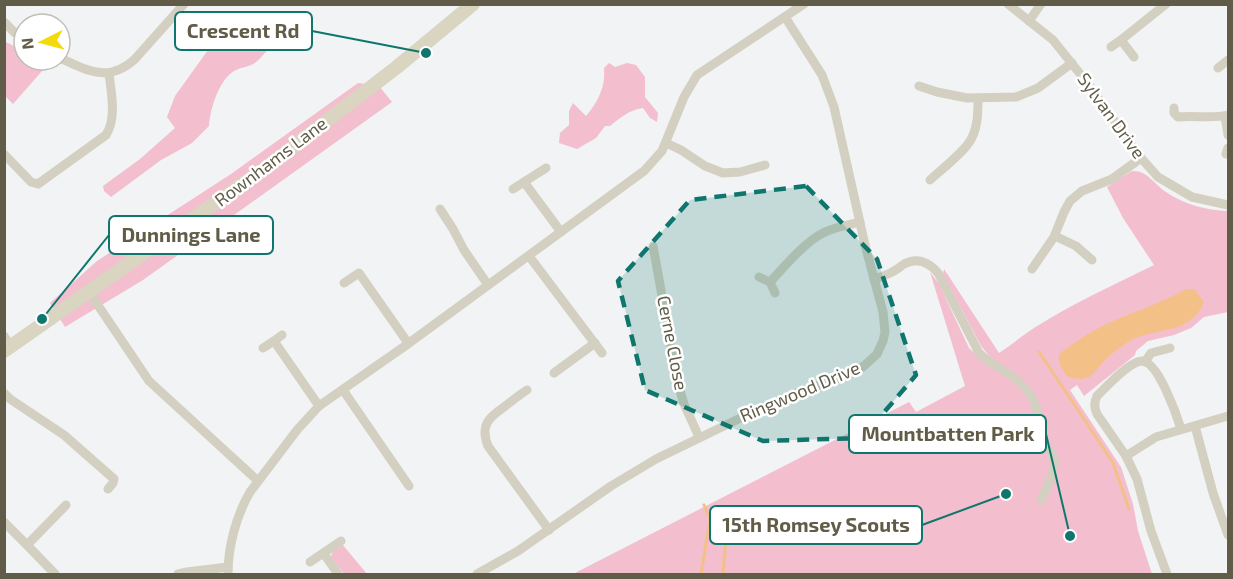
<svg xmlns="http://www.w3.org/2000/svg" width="1233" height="579" viewBox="0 0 1233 579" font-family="'Exo 2',sans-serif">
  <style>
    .green { fill: #f3becd }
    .water { fill: #f3c188 }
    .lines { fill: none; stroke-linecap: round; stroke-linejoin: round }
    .stream { stroke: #f3c188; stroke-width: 3 }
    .street { stroke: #d4d0c1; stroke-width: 9 }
    .secondary { stroke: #d9d5c1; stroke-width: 14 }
    .marked { fill: #0f766e; fill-opacity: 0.2; stroke: #0f766e; stroke-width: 4.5; stroke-dasharray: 12 8; stroke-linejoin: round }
    .labels { text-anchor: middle; stroke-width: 5; stroke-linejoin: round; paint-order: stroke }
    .street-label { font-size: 18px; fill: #615c47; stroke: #fff }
    .leader { fill: none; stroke: #0f766e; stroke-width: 2 }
    .callout-dot { fill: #0f766e; stroke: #fff; stroke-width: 2 }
    .callout { fill: #fff; stroke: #0f766e; stroke-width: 2 }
    .callout-label { font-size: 20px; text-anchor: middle; font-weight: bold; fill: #615c47 }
  </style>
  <rect width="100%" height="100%" fill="#f1f3f4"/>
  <g class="green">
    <path d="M223 32 233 38 238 45 245 48 261 34 273 45C267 50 262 57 256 62 250 67 241 67 234 71 219 80 210 109 209 126L192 143 161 160 111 197 104 191 103 186 140 159 175 128 167 117 175 96 213 43Z"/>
    <path d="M4 41 24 51V60H43L49 63 13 104 5 96Z"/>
    <path d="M609 63 615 67 627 63 636 65 645 77V97L658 113 657 122 650 118 643 108C629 110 621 117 610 126H605L596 138 577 149 559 143 560 133 569 125V111L573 103 586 116C598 102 606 86 604 68Z"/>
    <path d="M358 83 379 86 392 102 143 280 65 327 50 303 97 261 231 174Z"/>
    <path d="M1132 171C1147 170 1154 184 1166 192 1185 205 1206 210 1228 211V312L1204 317 1191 328 1174 335 1148 341 1136 351 1135 355 1084 396 1077 385 1070 390 1121 467 1133 504 1138 531 1152 574H573L909 402 916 412 965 386 930 272 939 284 969 348 985 363 991 358 981 346 943 274 944 269 999 353C1011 345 1022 336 1034 328 1072 304 1113 285 1154 265L1123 218 1107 187Z"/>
    <path d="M342 544 367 574H344L331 557C331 551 338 548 342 544Z"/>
  </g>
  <path class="water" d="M1186 289H1194L1204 302C1192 331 1167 328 1141 336 1132 338 1113 352 1106 359 1091 374 1093 383 1068 377 1062 369 1058 364 1059 354 1070 346 1082 337 1095 330 1124 314 1157 306 1186 289Z"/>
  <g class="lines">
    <g class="stream">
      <path d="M1039 352 1086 422"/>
      <path d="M1086 422 1113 463 1129 509"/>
      <path d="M701 574 710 519 704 505"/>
      <path d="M723 574C725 551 725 527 738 506"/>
    </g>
    <g class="street">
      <path d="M1008 4 1053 40 1089 85 1141 158 1158 177 1192 197 1228 205"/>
      <path d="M1029 21 1041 4"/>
      <path d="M4 22 15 33 24 39"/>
      <path d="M1111 47 1121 40"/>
      <path d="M1134 57 1121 40 1166 4"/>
      <path d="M60 58C88 71 109 83 135 59L184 4"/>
      <path d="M1218 68 1228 60"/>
      <path d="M919 86 937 92 967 98 1016 97 1038 88 1072 63"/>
      <path d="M1174 108V113L1178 117C1194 115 1212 119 1228 115"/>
      <path d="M1225 116 1228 135"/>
      <path d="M666 143 681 150 705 166 723 173 740 172 765 165"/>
      <path d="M4 154 31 182 38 184 106 135C117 118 111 92 109 73"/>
      <path d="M1226 154 1228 148"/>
      <path d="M930 180C941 170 960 155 968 144 978 131 978 113 978 98"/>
      <path d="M524 182 561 232"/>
      <path d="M513 189 546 168"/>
      <path d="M440 209 453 229 464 250 488 285"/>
      <path d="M1055 236 1076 246 1092 260"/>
      <path d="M653 246 678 384 684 404 699 437"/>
      <path d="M529 256 602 353"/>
      <path d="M1032 269 1054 237 1064 212 1070 201 1082 191 1112 179 1141 158"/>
      <path d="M759 277 770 282 775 293"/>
      <path d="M874 279C880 277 887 275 892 272 897 270 900 267 904 264 917 257 929 262 938 273L979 353C991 365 1008 371 1020 383 1029 391 1036 402 1038 414 1038 420 1037 427 1039 433 1042 444 1056 453 1054 466 1053 477 1046 489 1041 500"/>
      <path d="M770 282C784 267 805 242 823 233 834 227 848 225 860 222"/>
      <path d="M344 283 359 273 408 343"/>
      <path d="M89 292 149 381 258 481"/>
      <path d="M282 335 274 341 319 406"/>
      <path d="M4 336 11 347"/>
      <path d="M263 348 274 341"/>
      <path d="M1145 362 1151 353 1170 348"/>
      <path d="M554 373 595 343"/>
      <path d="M343 390 409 486"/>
      <path d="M527 390C519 395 512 401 504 407 488 418 480 426 488 446L549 530"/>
      <path d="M4 393 10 399 64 435 114 479 113 483 108 489"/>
      <path d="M1195 426 1213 493 1228 535"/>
      <path d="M1126 456 1156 437 1228 416"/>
      <path d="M4 522 27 545 66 505"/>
      <path d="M27 545 55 574"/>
      <path d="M324 554 338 574"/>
      <path d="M310 562 341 541"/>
      <path d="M178 574 187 572 228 567"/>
      <path d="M228 574C228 547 236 516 250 492L297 430 319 406 405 346 644 171 662 151 684 97 697 75 804 4"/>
      <path d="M477 574 518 551 611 486 656 459 759 409 794 394 850 374 864 366 877 354 883 341 885 332 883 312 865 245 834 107 822 75 785 17"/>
      <path d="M1167 574 1151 531 1137 479 1126 456 1097 414C1094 407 1094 403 1097 396 1106 387 1130 361 1142 361 1158 361 1177 416 1181 429"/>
    </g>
    <path class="secondary" d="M4 351 268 166 397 67 473 4"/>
  </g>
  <path class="marked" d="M806 186 877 259 916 375 862 438 763 441 645 390 618 281 690 200Z"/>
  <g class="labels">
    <g class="street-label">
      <text transform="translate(1111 116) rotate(54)" y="6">Sylvan Drive</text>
      <text transform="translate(271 162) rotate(-37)" y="6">Rownhams Lane</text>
      <text transform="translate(672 343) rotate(79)" y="6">Cerne Close</text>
      <text transform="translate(800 392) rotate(-23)" y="6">Ringwood Drive</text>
    </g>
  </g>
  <path class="leader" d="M426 53L312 31M42 319L109 235M1070 536L1046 434M1006 494L922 525"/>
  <g class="callout-dot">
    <circle cx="426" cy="53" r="6"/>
    <circle cx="42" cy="319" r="6"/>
    <circle cx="1070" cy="536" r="6"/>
    <circle cx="1006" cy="494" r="6"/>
  </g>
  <g class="callout">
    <rect x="175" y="12" width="137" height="38" rx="6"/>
    <rect x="109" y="216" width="164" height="38" rx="6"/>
    <rect x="849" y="415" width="197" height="38" rx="6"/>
    <rect x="710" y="506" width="212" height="38" rx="6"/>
  </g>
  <g class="callout-label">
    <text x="243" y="38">Crescent Rd</text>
    <text x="191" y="242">Dunnings Lane</text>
    <text x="948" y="441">Mountbatten Park</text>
    <text x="816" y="532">15th Romsey Scouts</text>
  </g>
  <rect width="1233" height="579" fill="none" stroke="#615c47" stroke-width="12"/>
  <g transform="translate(42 42) rotate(264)"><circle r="28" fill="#ffffff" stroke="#c0beb5" stroke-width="1.5"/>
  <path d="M0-4.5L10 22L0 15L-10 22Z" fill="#f4da0b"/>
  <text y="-9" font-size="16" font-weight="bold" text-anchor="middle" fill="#615c47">N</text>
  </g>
</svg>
